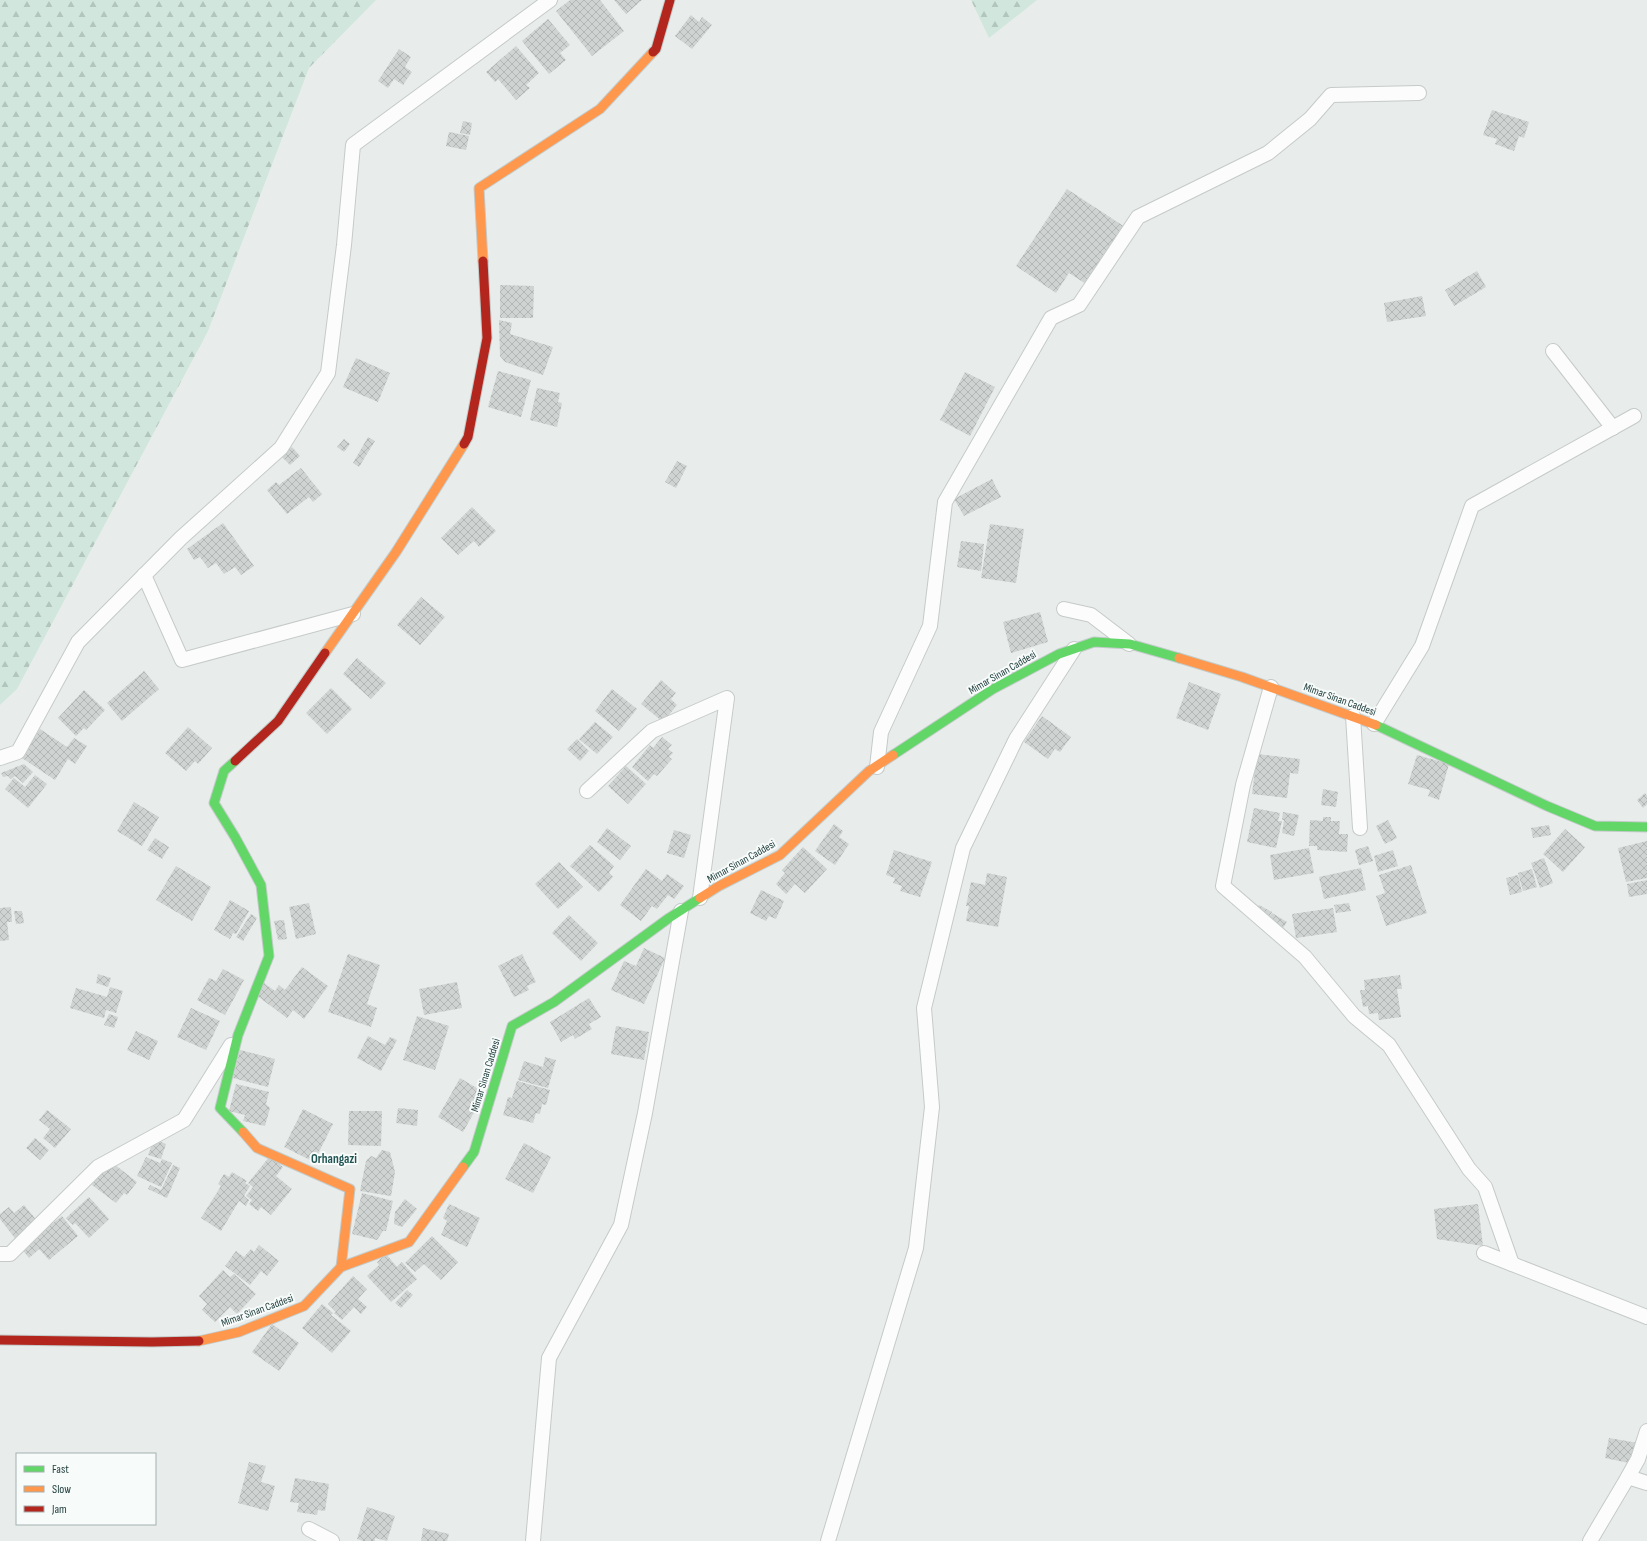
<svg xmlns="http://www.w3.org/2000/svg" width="1647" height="1541" viewBox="0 0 1647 1541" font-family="'Sofia Sans Condensed',sans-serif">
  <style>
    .forest { fill: url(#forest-firs) }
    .building { fill: url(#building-cross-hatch) }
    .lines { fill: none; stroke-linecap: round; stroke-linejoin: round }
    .street-casing { stroke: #c5cac9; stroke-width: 16 }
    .fast-casing { stroke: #c3cbc9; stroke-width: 11 }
    .slow-casing { stroke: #c3cbc9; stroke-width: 11 }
    .jam-casing { stroke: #c3cbc9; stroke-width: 11 }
    .street { stroke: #fcfcfc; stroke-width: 14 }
    .fast { stroke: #63d668; stroke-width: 9 }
    .slow { stroke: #ff974d; stroke-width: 9 }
    .jam { stroke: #b3261e; stroke-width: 9 }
    .labels { text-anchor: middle; stroke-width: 4; stroke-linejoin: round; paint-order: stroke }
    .street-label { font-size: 11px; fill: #244240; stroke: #f7fbfa }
    .quarter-label { font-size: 13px; font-weight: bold; fill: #205453; stroke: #f7fbfa }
  </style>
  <defs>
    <pattern id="forest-firs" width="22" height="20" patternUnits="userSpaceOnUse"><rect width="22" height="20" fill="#d1e6dc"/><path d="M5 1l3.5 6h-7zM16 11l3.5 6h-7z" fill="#b3c6be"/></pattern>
    <pattern id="building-cross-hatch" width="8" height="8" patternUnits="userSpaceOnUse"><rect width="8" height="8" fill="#cfd4d3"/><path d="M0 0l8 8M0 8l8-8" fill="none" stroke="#b2b7b6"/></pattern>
  </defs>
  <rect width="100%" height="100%" fill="#e8edec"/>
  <g class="forest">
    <path d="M0 0H376L309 68 208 331 17 689 0 705Z"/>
    <path d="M971 0H1037L989 38Z"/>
  </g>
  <g class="building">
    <path d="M570 0H600L624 31 592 56 556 11Z"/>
    <path d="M614 0H642L626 14Z"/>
    <path d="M691 15 699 22 702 17 712 25 692 49 675 36Z"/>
    <path d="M548 19 570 45 560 53 566 60 549 74 522 41Z"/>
    <path d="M516 46 539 73 526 85 530 88 516 100 498 79 495 82 486 72Z"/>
    <path d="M399 49 411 57 405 67 412 72 403 85 394 79 388 88 378 81Z"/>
    <path d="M1492 110 1529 122 1524 138 1519 136 1514 151 1495 144 1497 139 1483 135Z"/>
    <path d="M463 121 472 123 470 135 460 133Z"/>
    <path d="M449 132 469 136 466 150 446 146Z"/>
    <path d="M1067 189 1125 227 1086 284 1069 273 1056 293 1016 266Z"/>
    <path d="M1477 271 1486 287 1454 306 1445 290Z"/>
    <path d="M500 285 534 286 533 318H500Z"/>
    <path d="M1422 296 1426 316 1387 322 1384 303Z"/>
    <path d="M499 320 512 323 510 334 553 347 543 375 505 362 500 356Z"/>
    <path d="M356 358 390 373 378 402 343 387Z"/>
    <path d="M498 371 531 380 521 417 488 407Z"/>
    <path d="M965 372 995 387 970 436 940 420Z"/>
    <path d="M537 388 560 393 558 402 562 403 557 427 530 420Z"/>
    <path d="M368 437 375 441 359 467 353 463Z"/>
    <path d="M344 439 350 444 344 452 337 447Z"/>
    <path d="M292 447 300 456 290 465 281 456Z"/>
    <path d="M677 461 687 466 676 488 665 482Z"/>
    <path d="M301 468 322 494 313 502 309 497 287 514 267 490 276 482 279 485Z"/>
    <path d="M992 479 1001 497 964 516 954 499Z"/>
    <path d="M472 507 496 531 479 547 474 541 458 555 441 538Z"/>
    <path d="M223 523 254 566 241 575 235 567 224 574 216 563 208 568 200 557 194 560 187 549Z"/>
    <path d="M990 524 1024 529 1016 583 981 578Z"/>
    <path d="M961 541 984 544 981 571 957 567Z"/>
    <path d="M421 597 445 617 420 645 397 625Z"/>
    <path d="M1040 612 1048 642 1011 653 1003 622Z"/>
    <path d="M357 658 386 683 371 699 343 674Z"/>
    <path d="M144 671 159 689 122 721 107 703Z"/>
    <path d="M661 680 676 693 671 699 677 705 663 722 641 704Z"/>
    <path d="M1189 682 1221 694 1208 730 1176 718Z"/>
    <path d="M331 688 352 709 327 734 306 713Z"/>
    <path d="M612 689 637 709 619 731 595 711Z"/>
    <path d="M84 690 105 710 86 730 84 728 76 736 58 718Z"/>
    <path d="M1042 716 1071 737 1060 752 1055 749 1048 759 1024 742Z"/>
    <path d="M595 722 613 737 597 754 579 739Z"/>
    <path d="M188 727 212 748 198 764 195 761 186 771 165 753Z"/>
    <path d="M40 729 67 747 74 738 87 746 75 764 68 759 55 780 22 758Z"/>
    <path d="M662 737 672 745 668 749 673 753 669 757 672 759 657 776 654 774 648 781 632 767 650 745 653 748Z"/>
    <path d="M577 739 589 751 580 761 567 749Z"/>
    <path d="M1257 754 1300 759 1298 774 1290 773 1287 798 1252 794Z"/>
    <path d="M1417 755 1449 764 1439 800 1428 796 1430 790 1408 784Z"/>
    <path d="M24 764 33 772 23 783 15 776 11 779 8 776 3 777 1 773Z"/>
    <path d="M626 766 646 784 628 804 608 786Z"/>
    <path d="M35 775 47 784 28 808 5 789 14 778 25 787Z"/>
    <path d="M1323 789 1338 792 1336 807 1321 805Z"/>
    <path d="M1645 793 1647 796V804L1643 808 1637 800Z"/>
    <path d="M134 802 159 817 142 846 117 831Z"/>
    <path d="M1254 808 1280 813 1278 821H1282L1276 848 1247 842Z"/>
    <path d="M1283 812 1299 815 1294 836 1282 833 1284 820H1282Z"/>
    <path d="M1323 817H1331V821H1340L1339 834H1348L1347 852 1317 850V846H1309L1310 820 1323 821Z"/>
    <path d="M1388 820 1397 838 1385 844 1376 826Z"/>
    <path d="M834 824 843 831 839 837 849 844 835 865 815 851Z"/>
    <path d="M1549 825 1551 835 1533 838 1531 828Z"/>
    <path d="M607 828 631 846 620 860 597 842Z"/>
    <path d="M1565 829 1585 847 1563 872 1543 854Z"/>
    <path d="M674 830 691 835 684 858 667 853Z"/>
    <path d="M155 838 169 847 162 859 147 850Z"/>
    <path d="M1647 841V878L1626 882 1618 848Z"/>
    <path d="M590 845 614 866 609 873 613 877 599 892 570 866Z"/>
    <path d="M1368 846 1373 861 1359 865 1355 850Z"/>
    <path d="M803 847 827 869 805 893 795 884 786 894 776 884 785 873 782 870Z"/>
    <path d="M1309 848 1314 873 1274 880 1270 855Z"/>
    <path d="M894 850 932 862 920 897 900 891 902 886 893 883 895 878 886 875Z"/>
    <path d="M1393 850 1398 866 1378 872 1374 856Z"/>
    <path d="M1544 858 1553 883 1540 888 1531 863Z"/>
    <path d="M559 862 583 887 558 909 535 884Z"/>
    <path d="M1411 865 1427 913 1386 926 1376 896 1385 893 1379 875Z"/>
    <path d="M176 866 211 887 192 921 156 900Z"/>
    <path d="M1361 868 1366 890 1324 899 1319 877Z"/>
    <path d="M646 869 662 881 667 874 684 886 674 899 668 895 657 909 652 906 641 921 620 905Z"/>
    <path d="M1532 869 1537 887 1523 891 1518 873Z"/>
    <path d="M987 873 1007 877 998 927 966 921 969 906H966L971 882 985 885Z"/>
    <path d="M1518 875 1522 892 1510 895 1506 878Z"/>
    <path d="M1647 880V894L1629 897 1627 884Z"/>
    <path d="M761 890 784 901 776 919 769 916 766 921 750 913Z"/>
    <path d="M230 900 249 911 236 934 233 933 230 939 214 930Z"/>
    <path d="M309 903 316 934 296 939 289 907Z"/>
    <path d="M1349 903 1351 911 1336 913 1334 905Z"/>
    <path d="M1259 905 1272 912 1268 919 1255 911Z"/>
    <path d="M11 907 12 922H7L9 940 0 941V908Z"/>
    <path d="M1333 908 1337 932 1296 938 1292 914Z"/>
    <path d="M14 911H22L24 923 16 924Z"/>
    <path d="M1272 913 1287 922 1283 928 1268 919Z"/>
    <path d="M251 914 257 918 243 941 236 937Z"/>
    <path d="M569 915 598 943 581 961 552 933Z"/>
    <path d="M284 920 287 939 278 940 274 921Z"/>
    <path d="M644 948 665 958 644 1004 611 990 624 961 636 966Z"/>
    <path d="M348 954 380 965 367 1004 377 1008 371 1027 328 1012Z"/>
    <path d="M522 954 536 982 527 986 529 990 514 997 498 966Z"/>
    <path d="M302 967 328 986 304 1019 293 1010 287 1018 256 995 264 983 275 991 279 985 285 990Z"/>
    <path d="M223 969 244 980 225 1015 197 1000 209 978 216 981Z"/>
    <path d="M98 974 111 978 108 987 96 983Z"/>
    <path d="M1400 975 1402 989H1397L1401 1017 1379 1020 1378 1013 1369 1014 1368 1006 1363 1007 1360 990H1365L1364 980Z"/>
    <path d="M457 982 462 1008 424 1015 419 989Z"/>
    <path d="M110 987 123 991 116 1013 106 1010 104 1018 70 1008 76 988 107 997Z"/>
    <path d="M589 998 601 1017 589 1024 592 1029 575 1039 573 1035 561 1042 550 1022Z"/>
    <path d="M191 1008 220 1021 206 1050 177 1037Z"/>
    <path d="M109 1014 118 1017 114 1028 104 1025Z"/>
    <path d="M417 1016 449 1026 435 1070 403 1060Z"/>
    <path d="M616 1026 649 1032 644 1060 611 1054Z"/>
    <path d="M136 1031 158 1041 149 1060 127 1050Z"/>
    <path d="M368 1036 385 1045 390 1037 397 1040 381 1071 357 1058Z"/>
    <path d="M240 1050 275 1059 268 1087 233 1078Z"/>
    <path d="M545 1057 556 1060 548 1088 518 1080 524 1061 543 1067Z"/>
    <path d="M460 1078 485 1093 463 1132 438 1117Z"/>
    <path d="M517 1081 550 1090 546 1105 542 1104 540 1114 536 1113 533 1123 503 1115 508 1097 512 1098Z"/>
    <path d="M236 1084 269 1092 266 1104 270 1108 265 1126 243 1121 245 1115 229 1111Z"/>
    <path d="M398 1108 418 1110 417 1126 396 1123Z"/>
    <path d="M303 1109 333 1124 314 1162 284 1147Z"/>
    <path d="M47 1110 71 1129 55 1148 43 1138 50 1129 39 1120Z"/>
    <path d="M349 1111H382L381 1146 348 1145Z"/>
    <path d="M35 1138 49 1150 40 1160 26 1148Z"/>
    <path d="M154 1139 166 1144 161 1159 148 1155Z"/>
    <path d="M524 1143 551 1157 533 1193 505 1179Z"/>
    <path d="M382 1150 390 1152 395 1172 391 1196 360 1191 366 1161 371 1156 376 1158Z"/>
    <path d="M270 1156 283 1167 276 1176 292 1189 271 1215 261 1207 258 1211 249 1204 252 1200 246 1196 253 1187 248 1183Z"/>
    <path d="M146 1157 160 1163 162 1159 172 1163 161 1187 137 1176Z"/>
    <path d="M110 1161 137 1182 127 1195 124 1193 116 1203 92 1185Z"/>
    <path d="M173 1165 180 1168 167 1198 148 1189 150 1185 161 1190Z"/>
    <path d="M232 1172 247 1181 245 1183 250 1186 244 1196 249 1200 246 1206 239 1201 221 1231 201 1218 221 1186 218 1184 224 1174 229 1177Z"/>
    <path d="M362 1193 393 1201 386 1231H383L377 1240 352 1234Z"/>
    <path d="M89 1197 109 1219 89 1238 75 1223 73 1225 66 1218Z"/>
    <path d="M405 1199 417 1209 402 1227 394 1224 395 1212Z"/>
    <path d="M449 1204 480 1218 467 1247 441 1235 447 1221 443 1218Z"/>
    <path d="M1478 1204 1483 1246 1437 1239 1434 1209Z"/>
    <path d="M24 1205 39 1223 17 1241 0 1219V1214L9 1207 14 1213Z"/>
    <path d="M62 1216 78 1236 49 1260 39 1249 29 1258 21 1248Z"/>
    <path d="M432 1236 458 1262 441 1280 424 1264 415 1272 405 1263Z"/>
    <path d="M259 1245 279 1261 267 1276 261 1271 250 1285 225 1266 236 1251 244 1257 251 1249 254 1252Z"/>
    <path d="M386 1254 397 1267 402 1262 417 1279 391 1302 367 1276 379 1265 377 1262Z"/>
    <path d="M223 1270 230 1277 234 1274 256 1294 237 1314 230 1307 215 1322 202 1310 207 1304 199 1296Z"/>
    <path d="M353 1276 367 1289 358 1299 367 1307 361 1314 354 1307 342 1320 334 1313 336 1312 328 1304Z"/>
    <path d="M407 1290 413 1295 401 1308 395 1303Z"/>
    <path d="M322 1304 333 1313 331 1315 351 1331 332 1353 302 1328Z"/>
    <path d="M272 1324 299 1343 279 1371 252 1352Z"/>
    <path d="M1609 1438 1638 1443 1634 1464 1605 1458Z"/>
    <path d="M249 1462 266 1466 261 1482 275 1486 268 1511 238 1503Z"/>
    <path d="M295 1478 329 1484 325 1511 318 1510 317 1515 297 1512 299 1503 290 1502Z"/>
    <path d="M367 1507 395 1516 387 1541 375 1538V1541H363L357 1539Z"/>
    <path d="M423 1528 449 1534 447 1541H421Z"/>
  </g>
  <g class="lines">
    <g class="street-casing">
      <g id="street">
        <path d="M1553 351 1613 428"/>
        <path d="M144 575 182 660 353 614"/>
        <path d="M1064 609 1091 615 1129 644"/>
        <path d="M1271 687 1243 785 1223 886 1305 957 1354 1016 1389 1045 1469 1169 1485 1187 1512 1264"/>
        <path d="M1353 716 1360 828"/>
        <path d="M1374 724 1422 646 1472 506 1634 416"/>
        <path d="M0 758 18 752 78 642 181 538 281 448 328 373 344 245 353 145 550 0"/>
        <path d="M877 767 881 732 930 626 945 502 1051 318 1079 305 1138 217 1268 153 1310 119 1331 95 1419 93"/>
        <path d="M587 791 652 731 727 698 700 898"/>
        <path d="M1484 1253 1647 1317"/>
        <path d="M0 1254H10L98 1167 184 1120 231 1045"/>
        <path d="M1628 1477 1638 1459 1647 1431"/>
        <path d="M309 1529 332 1541"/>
        <path d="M533 1541 549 1358 621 1225 645 1113 681 911"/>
        <path d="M828 1541 916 1248 932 1107 924 1008 963 848 1016 739 1074 649"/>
        <path d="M1590 1541 1628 1477 1647 1483"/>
      </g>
    </g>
    <g class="fast-casing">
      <g id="fast">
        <path d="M1376 725 1547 806 1595 826 1647 827"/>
        <path d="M893 755 993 689 1059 654 1094 642 1130 644 1179 658"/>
        <path d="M235 761 224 771 214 803 235 837 261 885 269 956 238 1035 220 1108 243 1132"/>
        <path d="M463 1167 474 1152 512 1026 554 1002 669 918 700 898"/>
      </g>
    </g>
    <g class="slow-casing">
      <g id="slow">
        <path d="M483 261 479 188 600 109 653 52"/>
        <path d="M325 653 396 552 464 444"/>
        <path d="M1179 658 1242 677 1376 725"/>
        <path d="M700 898 719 886 780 855 869 771 893 755"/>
        <path d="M243 1132 257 1148 350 1189 341 1267"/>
        <path d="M199 1341 239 1332 304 1306 341 1267 409 1242 463 1167"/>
      </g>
    </g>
    <g class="jam-casing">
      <g id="jam">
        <path d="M653 52 656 49 670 0"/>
        <path d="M464 444 468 437 487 338 483 261"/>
        <path d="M235 761 278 721 325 653"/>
        <path d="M0 1340 152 1342 199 1341"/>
      </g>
    </g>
    <use href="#street" class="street"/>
    <use href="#fast" class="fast"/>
    <use href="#slow" class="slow"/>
    <use href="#jam" class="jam"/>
  </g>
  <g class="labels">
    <g class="street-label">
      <text transform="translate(1002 672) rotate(-30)" y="4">Mimar Sinan Caddesi</text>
      <text transform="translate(1340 699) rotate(20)" y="4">Mimar Sinan Caddesi</text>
      <text transform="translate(741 861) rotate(-29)" y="4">Mimar Sinan Caddesi</text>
      <text transform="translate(485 1075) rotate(-73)" y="4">Mimar Sinan Caddesi</text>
      <text transform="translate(257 1310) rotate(-20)" y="4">Mimar Sinan Caddesi</text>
    </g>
    <g class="quarter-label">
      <text x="334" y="1163">Orhangazi</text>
    </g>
  </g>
  <rect x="16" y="1453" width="140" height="72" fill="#f7fbfa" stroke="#a3b1b0"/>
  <rect x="24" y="1466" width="20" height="6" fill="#63d668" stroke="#a3b1b0"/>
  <text x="52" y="1473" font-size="12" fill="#244240">Fast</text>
  <rect x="24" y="1486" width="20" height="6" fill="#ff974d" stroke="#a3b1b0"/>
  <text x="52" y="1493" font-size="12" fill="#244240">Slow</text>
  <rect x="24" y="1506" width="20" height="6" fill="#b3261e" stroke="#a3b1b0"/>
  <text x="52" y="1513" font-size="12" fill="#244240">Jam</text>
</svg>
